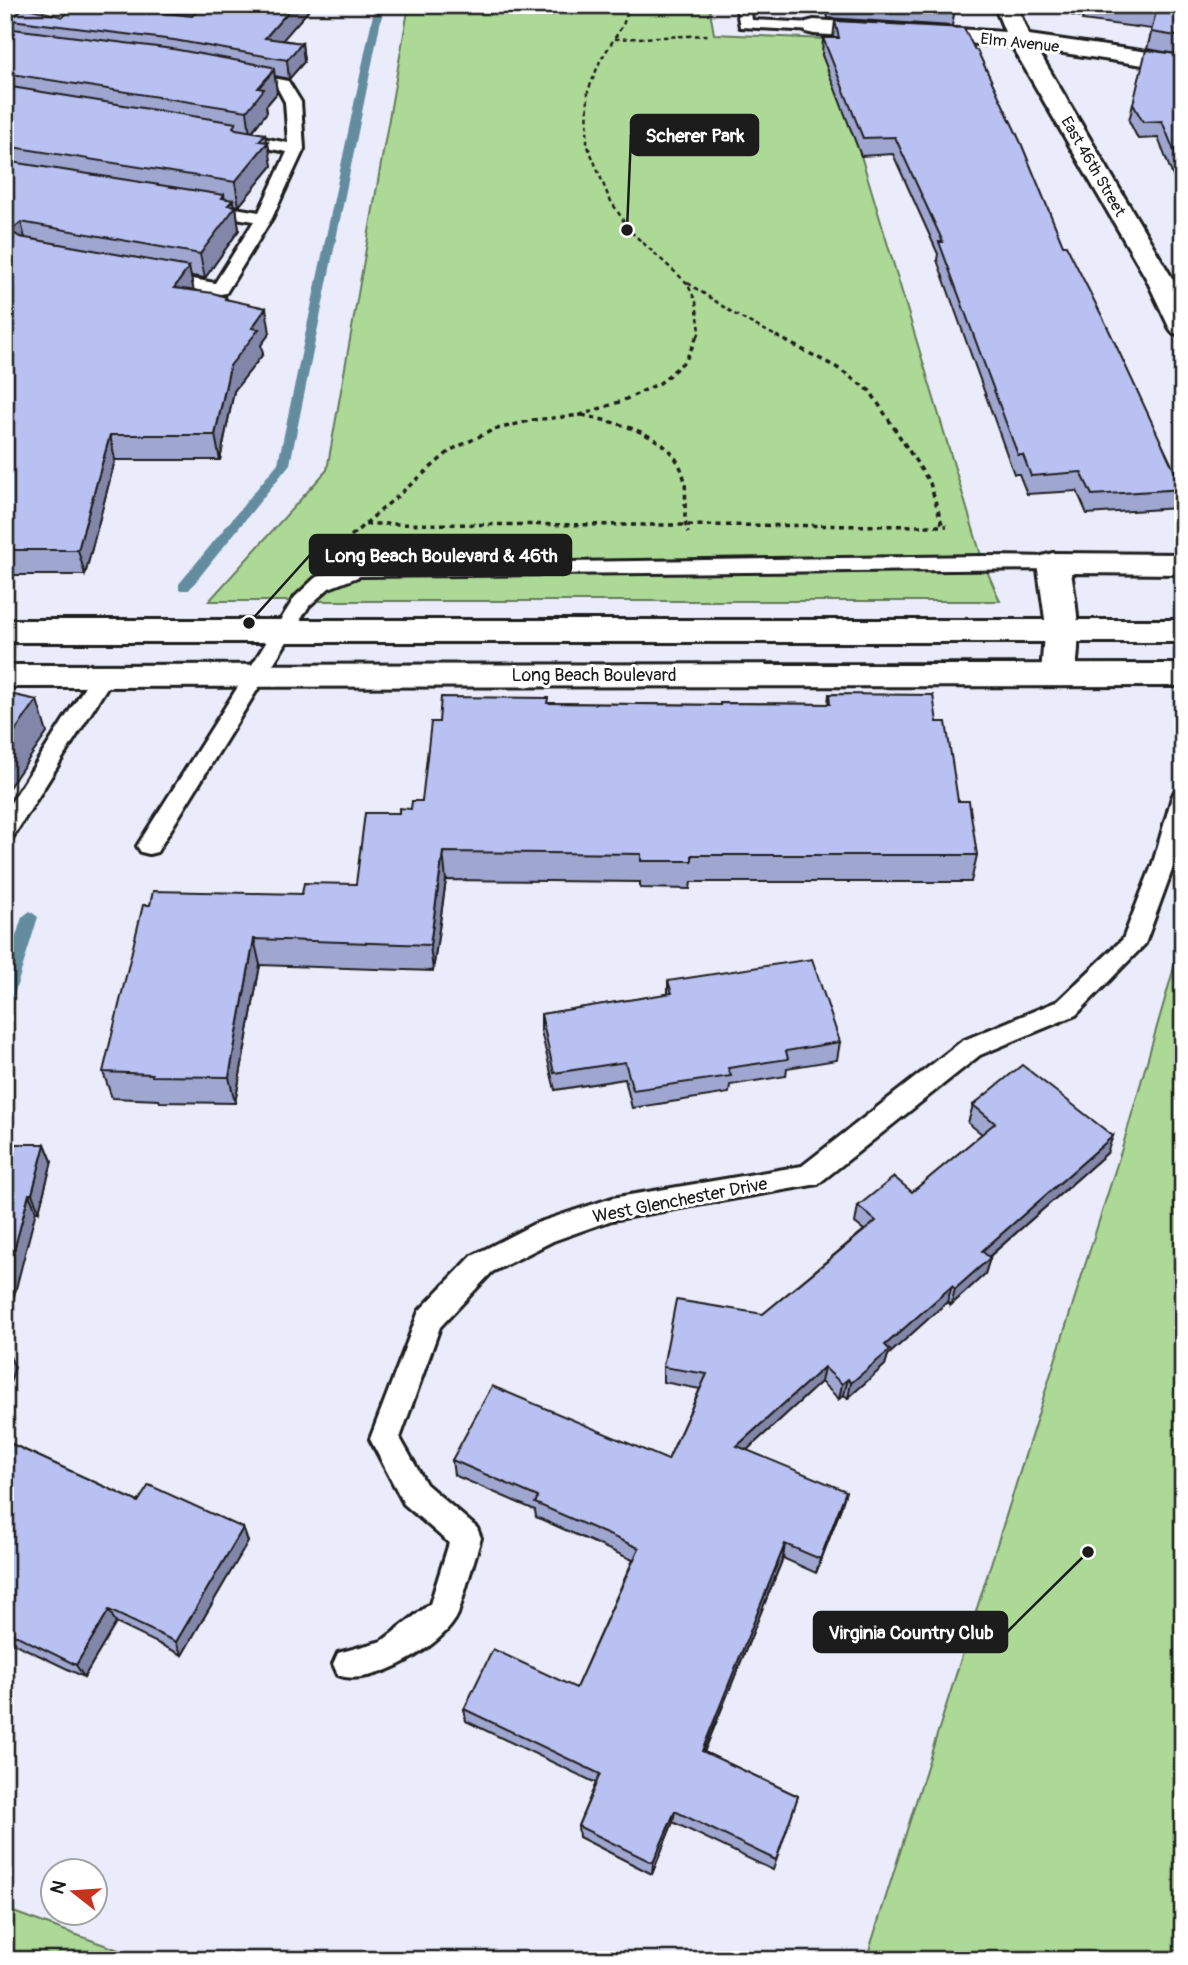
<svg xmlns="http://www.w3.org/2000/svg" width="1188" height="1965" viewBox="0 0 1188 1965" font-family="Pangolin,sans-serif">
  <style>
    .green { fill: #add997; stroke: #647a5a; stroke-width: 2 }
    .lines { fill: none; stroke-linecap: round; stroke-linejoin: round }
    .stream { fill: #648d9f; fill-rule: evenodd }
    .lane-casing { stroke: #1c1c1c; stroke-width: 6 }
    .street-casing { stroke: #1c1c1c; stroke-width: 6 }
    .primary-casing { stroke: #1c1c1c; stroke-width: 6 }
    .path-far1 { stroke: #1c1c1c; stroke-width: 2.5; stroke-dasharray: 4.5 3.5; stroke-linecap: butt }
    .path { stroke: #1c1c1c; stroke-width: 3.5; stroke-dasharray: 5 4.5; stroke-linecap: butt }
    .lane { fill: #fff; fill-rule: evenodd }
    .street { fill: #fff; fill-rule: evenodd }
    .primary { fill: #fff; fill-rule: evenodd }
    .wall { fill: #9fa6d0; stroke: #1c1c1c; stroke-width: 2 }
    .shaded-wall { fill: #8287a9; stroke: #1c1c1c; stroke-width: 2 }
    .building { fill: #b9c1f2; stroke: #1c1c1c; stroke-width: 2 }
    .labels { text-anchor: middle; stroke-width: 6; stroke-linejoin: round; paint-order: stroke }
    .far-street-label { font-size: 16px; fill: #1c1c1c; stroke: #fff }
    .street-label { font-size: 18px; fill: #1c1c1c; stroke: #fff }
    .leader { fill: none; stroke: #1c1c1c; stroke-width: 2.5 }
    .callout-dot { fill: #1c1c1c; stroke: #fff; stroke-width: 2.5 }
    .callout { fill: #1c1c1c; stroke: #1c1c1c; stroke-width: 2.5 }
    .callout-label { font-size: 19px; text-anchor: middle; font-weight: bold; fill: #fff }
  </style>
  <rect width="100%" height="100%" fill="#eaecfb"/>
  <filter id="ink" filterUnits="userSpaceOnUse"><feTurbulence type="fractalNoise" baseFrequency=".0143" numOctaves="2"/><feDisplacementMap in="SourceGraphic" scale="14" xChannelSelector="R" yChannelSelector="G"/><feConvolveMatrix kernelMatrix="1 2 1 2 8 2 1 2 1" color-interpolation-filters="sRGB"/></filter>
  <g filter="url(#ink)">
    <g class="green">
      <path d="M409 5H709L714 34 826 39 983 562 1000 601H209L327 470Z"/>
      <path d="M1183 936V1960H866L1123 1145Z"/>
      <path d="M5 1909 146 1960H5Z"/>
    </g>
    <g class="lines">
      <g class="stream">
        <path d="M375 5H384L290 464 189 590H179V584L278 463Z"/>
        <path d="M30 911 38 917 13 998 11 1002 5 1004V972L22 917Z"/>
      </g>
      <g class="lane-casing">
        <g id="lane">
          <path d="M5 5H36L102 13 109 17 102 21 5 10Z"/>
          <path d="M736 5H750L752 20 814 23 821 27 814 31 740 27Z"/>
          <path d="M245 73 288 81 301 102 304 149 272 218 226 293 220 294 153 282 151 278 159 273 215 283 254 221 206 213 198 208 206 203 259 212 287 152 234 142 226 137 234 132 288 143 285 102 277 87 240 80 238 77Z"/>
          <path d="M983 556 1053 557 1060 559 1063 563 1060 567 1053 569 360 576 329 588 309 606 157 852 149 854 141 852 137 846 295 597 315 578 351 565Z"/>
          <path d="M103 669 111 671 114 676 13 837 5 839V812L95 671Z"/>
          <path d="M1183 789V840L1145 944 1076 1015 980 1055 818 1184 612 1220 553 1241 492 1272 440 1327 400 1438 426 1484 477 1528 481 1538 458 1614C445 1645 371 1689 338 1675L333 1664 338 1653 382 1641 430 1604 449 1543 404 1504 370 1439 419 1311 472 1256 534 1224 612 1198 802 1166 962 1041 1058 1001 1123 939 1153 863 1172 797 1175 791Z"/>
        </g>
      </g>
      <g class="street-casing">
        <g id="street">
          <path d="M22 5H46L13 38 5 40V21Z"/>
          <path d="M994 5H1016L1029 35 1183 57V71L1037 49 1172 278 1183 299V335L1173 333 1169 327 1146 278 1012 46 814 34 806 32 803 27 806 22 814 20 1005 32Z"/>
          <path d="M1053 553 1183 554V574L1071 573C1076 601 1085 658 1070 683L1058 686 1046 683 1041 675 1045 619 1037 563 1042 556Z"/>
        </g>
      </g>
      <g class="primary-casing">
        <g id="primary">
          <rect x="5" y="620" width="1178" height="22"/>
          <path d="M1183 664V686L5 687V665Z"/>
        </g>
      </g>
      <g class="path-far1">
        <path d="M630 5 623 25 600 61 588 91 587 144 609 198 630 231 687 283 696 302 700 331 697 338"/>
        <path d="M615 39 709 35"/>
        <path d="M688 283 739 317 780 338"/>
      </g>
      <g class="path">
        <path d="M776 336 836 367 870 391 930 483 942 524"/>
        <path d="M582 415C621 424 679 435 685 484 687 501 682 516 688 533"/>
        <path d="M365 524 947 526"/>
        <path d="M351 536 451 450 493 430 533 420 581 415 622 401 660 383 686 360 697 336"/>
      </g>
      <use href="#lane" class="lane"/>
      <use href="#street" class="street"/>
      <use href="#primary" class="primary"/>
    </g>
    <g class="wall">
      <path d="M76 5H307L308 11 282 40 302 43 304 62 289 79 275 76 277 93 266 106 267 112 252 132 266 142 272 166 239 206 234 205 236 206 239 230 205 278 191 276 193 290 226 297 227 299 270 333 261 345 263 354 234 391 220 460H115L85 575H5V28L14 29 11 20 63 17Z"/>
      <path d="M825 5H953L955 9 952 26 828 18Z"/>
      <path d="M1073 5H1183V202L1158 138 1138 139 1129 121 1133 104 1182 55 1147 49 1152 29 1082 20 1083 17 1071 15Z"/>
      <path d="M835 21 1063 245 1183 489 1177 508 1087 514 1077 491 1027 494 1019 474H1014L937 260 938 254 893 154 861 156 822 55 823 38H833Z"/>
      <path d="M829 694 937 722 958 801 977 855 971 882H691L690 889 640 888V882L446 880 433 971 260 965 235 1103 160 1102 159 1100 112 1098 103 1072 302 894 356 884 399 813 411 809 422 801 439 722 548 703 720 705V703L828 704Z"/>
      <path d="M668 981 840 1042 837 1060 787 1068 786 1076 730 1085 729 1093 632 1108 625 1079 555 1090 541 1031V1014L668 994Z"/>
      <path d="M973 1105 1107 1153 989 1257 990 1258 985 1274 951 1305 947 1302 888 1355 885 1365 848 1398 844 1395 839 1399 821 1382 747 1450 842 1505 816 1573 783 1558 704 1752 798 1796 773 1870 673 1822 652 1874 579 1837 578 1826 596 1783 466 1721 464 1709 576 1688 633 1560 536 1517 535 1510 454 1475 452 1460H668L700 1389 663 1382V1367L763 1314 864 1230 855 1223 858 1206 912 1192 982 1134 968 1123Z"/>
      <path d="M5 1144H45L52 1161 39 1211H36Z"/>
      <path d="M5 1441 138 1502 243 1528 248 1542 182 1655 116 1623 84 1677 5 1639Z"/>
    </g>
    <g class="shaded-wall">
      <path d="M294 5H307L308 11 268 57 265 38Z"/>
      <path d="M302 43 304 62 289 79 287 60Z"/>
      <path d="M274 70 277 93 266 106 267 112 250 134 247 111 258 88Z"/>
      <path d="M265 134 267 144 268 142 272 166 239 206 235 182 259 141Z"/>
      <path d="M224 195 227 218 228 205 233 200 234 208 236 206 239 230 205 278 200 254 222 198Z"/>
      <path d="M21 222 27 246 10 231Z"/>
      <path d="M189 267 194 292 174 288Z"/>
      <path d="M266 308 270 333 261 345 263 354 234 391 220 460 215 435 230 366 252 328Z"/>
      <path d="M110 435 115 460 85 575 78 550Z"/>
      <path d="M37 700 47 733 5 793V745Z"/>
      <path d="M443 852 446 880 433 971 430 945Z"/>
      <path d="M254 939 260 965 235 1103 229 1077Z"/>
      <path d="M1113 1136 1107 1153 977 1267 982 1251Z"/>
      <path d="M45 1144 52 1161 39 1211 32 1194Z"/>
      <path d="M29 1194 36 1211 5 1331V1284Z"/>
      <path d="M990 1258 985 1274 951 1305 955 1289Z"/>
      <path d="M952 1286 947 1302 888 1355 885 1365 848 1398 851 1383 885 1345Z"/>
      <path d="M7 1351 15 1367 5 1398V1356Z"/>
      <path d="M824 1367 821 1382 735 1461 737 1446Z"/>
      <path d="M848 1379 844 1395 839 1399 842 1384Z"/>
      <path d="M846 1491 842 1505 816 1573 820 1559Z"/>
      <path d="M243 1528 248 1542 182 1655 176 1642Z"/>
      <path d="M785 1544 783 1558 700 1762 702 1751Z"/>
      <path d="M109 1610 116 1623 84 1677 76 1665Z"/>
      <path d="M675 1811 673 1822 652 1874 653 1863Z"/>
    </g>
    <g class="building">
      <path d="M76 5H97L192 16 200 9 194 5H294L265 38 302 43 287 60 174 40 11 20 24 7 63 17Z"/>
      <path d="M894 5H953L955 9Z"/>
      <path d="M1102 5H1183V37L1151 32 1156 12Z"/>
      <path d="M835 21 964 28 975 50H977L1021 143 1063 245H1066L1107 326 1183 489 1092 495 1081 472 1031 476 1023 455H1018L939 242H943L895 137 863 138 823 38H839Z"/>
      <path d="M5 28 173 49 272 67 274 70 258 88 264 89 247 111 5 73Z"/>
      <path d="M1146 50 1183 55V173L1162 121 1143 122 1133 104Z"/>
      <path d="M5 86 236 123 233 127 236 129 265 134 259 141 268 142 235 182 5 146Z"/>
      <path d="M5 161 224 195 222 198 233 200 228 205 236 206 200 254 21 222 10 231 20 237 189 267 174 288 213 293 226 297 225 299 266 308 252 328 259 329 230 366 215 435H110L78 550H5Z"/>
      <path d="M5 693 37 700 5 745Z"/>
      <path d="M829 694 933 695 937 722H946L958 801H969L977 855H692V861H641V854L443 852 430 945 254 939 229 1077 152 1076V1074L103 1072 143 905H150L153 891 302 894 304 883 356 884 365 813H399V808L411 809 412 801H422L431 722H439L441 697 548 698 547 703 720 705V703L830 704Z"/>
      <path d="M812 959 840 1042 786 1051 788 1059 728 1068 731 1076 633 1090 625 1062 554 1073 541 1014 672 993 668 981Z"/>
      <path d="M1022 1065 1113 1136 982 1251 990 1258 955 1289 952 1286 885 1345 890 1350 851 1383 848 1379 842 1384 824 1367 737 1446 846 1491 820 1559 785 1544 702 1751 798 1796 776 1860 675 1811 653 1863 578 1826 600 1774 464 1709 493 1649 576 1688 639 1548 535 1503 538 1497 452 1460 492 1386 668 1460 707 1374 663 1367 676 1300 763 1314 876 1221 858 1206 894 1177 912 1192 995 1123 973 1105Z"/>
      <path d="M5 1144H45L32 1194H29L5 1284Z"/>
      <path d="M5 1441 138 1502 149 1485 243 1528 176 1642 109 1610 76 1665 5 1630Z"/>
    </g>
  </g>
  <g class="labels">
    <g class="far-street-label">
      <text transform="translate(1020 42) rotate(6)" y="6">Elm Avenue</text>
      <text transform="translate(1094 166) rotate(60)" y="6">East 46th Street</text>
    </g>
    <g class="street-label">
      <text x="594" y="681">Long Beach Boulevard</text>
      <text transform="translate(680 1200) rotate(-11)" y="6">West Glenchester Drive</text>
    </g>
  </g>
  <path class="leader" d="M627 230L631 135M249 623L310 555M1088 1552L1007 1632"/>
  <g class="callout-dot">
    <circle cx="627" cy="230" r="7"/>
    <circle cx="249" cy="623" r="7"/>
    <circle cx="1088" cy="1552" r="7"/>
  </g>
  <g class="callout">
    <rect x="631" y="115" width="127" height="40" rx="7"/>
    <rect x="310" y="535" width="261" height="40" rx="7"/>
    <rect x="814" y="1612" width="193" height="40" rx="7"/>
  </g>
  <g class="callout-label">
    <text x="695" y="142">Scherer Park</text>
    <text x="441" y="562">Long Beach Boulevard &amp; 46th</text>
    <text x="911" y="1639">Virginia Country Club</text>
  </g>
  <rect width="1188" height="1965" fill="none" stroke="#fff" stroke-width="28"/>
  <rect x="14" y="14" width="1160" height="1937" fill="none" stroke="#1c1c1c" stroke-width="2.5" filter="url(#ink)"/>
  <g transform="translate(74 1892) rotate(287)"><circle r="33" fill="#ffffff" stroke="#a4a4a4" stroke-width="2"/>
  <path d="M0-5L12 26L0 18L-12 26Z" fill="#c8321e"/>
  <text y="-10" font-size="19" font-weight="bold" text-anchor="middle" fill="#1c1c1c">N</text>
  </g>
</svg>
